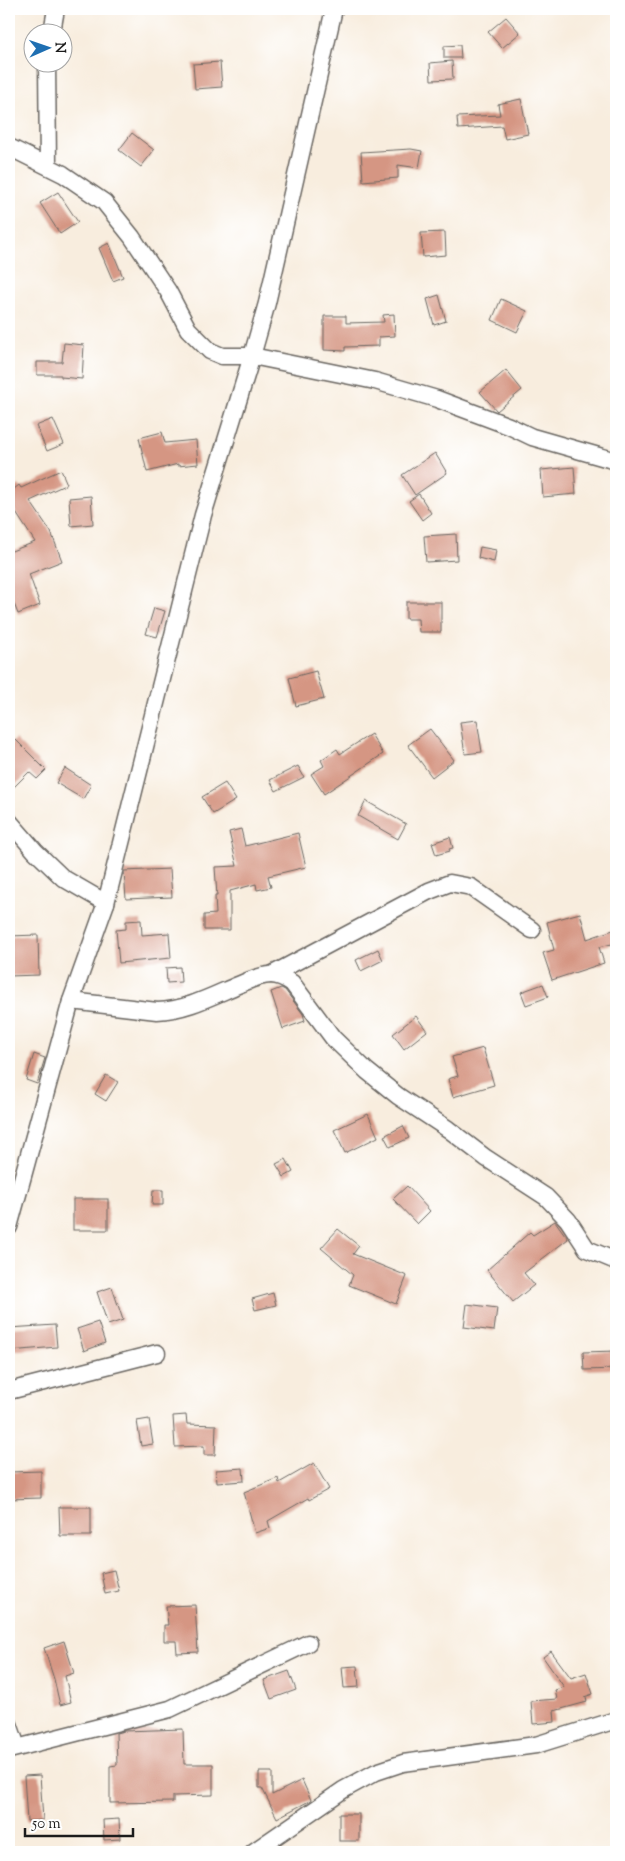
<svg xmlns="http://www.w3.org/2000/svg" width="625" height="1861" viewBox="0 0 625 1861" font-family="'Sorts Mill Goudy',serif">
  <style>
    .building { fill: #d59683 }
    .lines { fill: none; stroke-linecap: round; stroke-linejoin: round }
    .street-casing { stroke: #696560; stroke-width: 19 }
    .street { stroke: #fff; stroke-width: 16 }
  </style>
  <rect width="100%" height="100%" fill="#fff"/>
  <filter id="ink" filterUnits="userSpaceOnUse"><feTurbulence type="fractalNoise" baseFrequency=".02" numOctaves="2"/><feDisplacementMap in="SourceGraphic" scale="10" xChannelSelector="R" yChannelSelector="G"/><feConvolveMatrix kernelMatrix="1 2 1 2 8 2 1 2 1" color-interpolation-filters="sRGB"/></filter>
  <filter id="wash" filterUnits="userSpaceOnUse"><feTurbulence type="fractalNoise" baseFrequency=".0096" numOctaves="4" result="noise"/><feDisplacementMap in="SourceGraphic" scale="20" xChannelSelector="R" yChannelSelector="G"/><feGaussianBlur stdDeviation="1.12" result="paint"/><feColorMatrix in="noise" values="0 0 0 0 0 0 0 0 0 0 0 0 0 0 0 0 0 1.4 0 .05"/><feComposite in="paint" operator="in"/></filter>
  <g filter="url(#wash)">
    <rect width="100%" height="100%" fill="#f8edde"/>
    <g id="blocks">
      <g class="building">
        <path d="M506 17 520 33 502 48 488 32Z"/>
        <path d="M460 45 461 58H444V46Z"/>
        <path d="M452 61 453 79 431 80 430 63Z"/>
        <path d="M220 62 222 87 195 89 193 64Z"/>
        <path d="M521 99 528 134 505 139 502 126 458 129 457 117 500 115 498 104Z"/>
        <path d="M132 133 154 150 141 167 119 150Z"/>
        <path d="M411 149 422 151 419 168 398 165V178L363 181 361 152Z"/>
        <path d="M58 192 78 222 60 234 40 203Z"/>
        <path d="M445 232 446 255 423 257 421 233Z"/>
        <path d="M109 243 123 277 113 281 99 248Z"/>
        <path d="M439 295 446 321 434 325 427 299Z"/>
        <path d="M501 299 527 311 517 332 492 320Z"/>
        <path d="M394 314 395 336 379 337V346L345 347V351L324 350V316H346V323L384 322 383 315Z"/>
        <path d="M64 343 84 345 82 379 61 377V375H37V362H62Z"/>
        <path d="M506 370 522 390 497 411 480 392Z"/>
        <path d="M53 419 64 444 47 451 36 426Z"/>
        <path d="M162 432 165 443 196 440 198 464 178 466V464L147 472 139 438Z"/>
        <path d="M435 453 447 473 415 495 402 475Z"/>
        <path d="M574 467 576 494 543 497 541 470Z"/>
        <path d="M61 470 67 484 30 501 51 532 62 561 29 574 40 605 18 614 11 596 9 597V552L35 542 9 502V493L19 485 21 488Z"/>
        <path d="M419 494 431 513 422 520 409 501Z"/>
        <path d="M91 496 93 524 71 526 69 498Z"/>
        <path d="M456 534 457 560 426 562 424 536Z"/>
        <path d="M480 547 496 550 494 562 478 558Z"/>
        <path d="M406 602H441V632H419L418 619H406Z"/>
        <path d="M154 608 165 611 157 637 146 634Z"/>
        <path d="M316 671 324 699 296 706 289 678Z"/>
        <path d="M477 720 482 752 465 754 460 722Z"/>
        <path d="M430 729 454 760 432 777 408 745Z"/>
        <path d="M371 734 383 754 324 794 311 774 324 766 321 760 337 749 340 754Z"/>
        <path d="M15 739 46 770 37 779 29 772 9 792V746Z"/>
        <path d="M298 766 304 777 276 791 270 780Z"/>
        <path d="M65 768 91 785 83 799 56 783Z"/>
        <path d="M225 783 236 800 213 814 202 797Z"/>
        <path d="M366 801 406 824 398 839 358 816Z"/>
        <path d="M241 829 245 846 298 833 306 867 268 876 271 887 257 890 256 884 230 891V930H204V915L216 914 215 896H217L215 867 237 866 229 832Z"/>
        <path d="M450 837 453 848 449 849 450 851 436 855 432 843Z"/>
        <path d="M170 869 172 897 126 899 124 871Z"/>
        <path d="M580 913 587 939 616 929V943L599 947 604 963 552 980 543 953 554 950 547 922Z"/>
        <path d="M141 920 142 935 169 933 171 958 119 963 116 930 126 929V921Z"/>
        <path d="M38 935 39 975 9 976V936Z"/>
        <path d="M378 949 383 960 361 971 356 960Z"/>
        <path d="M180 967 181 982 167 983 166 968Z"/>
        <path d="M543 984 548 997 526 1005 521 992Z"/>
        <path d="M281 988 285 990 303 1014 305 1021 283 1029 271 992Z"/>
        <path d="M416 1016 427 1031 404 1049 393 1034Z"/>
        <path d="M483 1048 494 1085 453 1097 448 1079 458 1076 452 1057Z"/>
        <path d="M34 1054 45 1058 37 1084 26 1080Z"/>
        <path d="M106 1075 118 1082 106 1101 95 1094Z"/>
        <path d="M368 1114 378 1137 345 1153 334 1130Z"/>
        <path d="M403 1126 409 1138 390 1147 384 1136Z"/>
        <path d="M286 1159 293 1172 284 1177 276 1164Z"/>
        <path d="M407 1186 430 1211 417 1224 393 1199Z"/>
        <path d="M153 1190H163V1205H152Z"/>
        <rect x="73" y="1199" width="35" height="31"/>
        <path d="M555 1221 568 1239 524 1273 534 1285 513 1302 487 1270 530 1232 533 1235Z"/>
        <path d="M338 1229 359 1246 353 1254 407 1276 396 1304 349 1285 353 1275 321 1248Z"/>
        <path d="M112 1287 123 1320 108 1325 97 1292Z"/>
        <path d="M273 1293 276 1305 255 1310 252 1299Z"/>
        <path d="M467 1304 497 1308 494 1331 464 1327Z"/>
        <path d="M98 1322 105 1343 84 1351 77 1329Z"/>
        <path d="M55 1325 57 1347 9 1351V1328Z"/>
        <path d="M616 1351V1369L584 1370 583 1352Z"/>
        <path d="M186 1415 187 1424 216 1425 215 1455H204V1446L175 1447 173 1416Z"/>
        <path d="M149 1419 153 1444 141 1446 137 1421Z"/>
        <path d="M314 1463 329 1489 309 1500 308 1498 268 1521 270 1528 255 1533 244 1492 278 1478 279 1483Z"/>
        <path d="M243 1468 244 1481 217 1483 216 1470Z"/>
        <path d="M41 1471V1498L9 1499V1472Z"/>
        <path d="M59 1507H91V1536H60Z"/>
        <path d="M114 1570 119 1591 105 1594 101 1573Z"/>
        <path d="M195 1605 198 1652 177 1653 176 1641H164V1625H168L166 1606Z"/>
        <path d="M64 1641 74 1673 65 1676 71 1702 60 1705 54 1679 44 1648Z"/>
        <path d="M551 1651 571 1678 586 1673 593 1694 584 1697H586L587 1702 554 1711 555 1722 533 1724 531 1701 557 1699 555 1690 564 1687 543 1657Z"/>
        <path d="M357 1666 359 1687 344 1688 342 1667Z"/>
        <path d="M289 1671 296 1690 271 1699 264 1680Z"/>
        <path d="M183 1729 184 1764H213V1795L173 1796V1802L110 1803V1766L117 1765 116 1733 124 1731Z"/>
        <path d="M259 1772H272V1795L302 1780 311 1800 277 1818 262 1788H259Z"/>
        <path d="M40 1775 43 1820 27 1821 24 1776Z"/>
        <rect x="339" y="1814" width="20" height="27"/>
        <path d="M119 1819 120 1839 104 1840 103 1820Z"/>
      </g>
    </g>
  </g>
  <g filter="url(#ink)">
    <use href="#blocks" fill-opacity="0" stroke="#696560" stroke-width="1"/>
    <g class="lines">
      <g class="street-casing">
        <g id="street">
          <path d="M52 32 56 9"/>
          <path d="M47 62 48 166"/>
          <path d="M9 147 63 174 104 202 132 237 168 291 188 329 210 351 222 356H252L375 381 437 399 509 426 532 437 616 461"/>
          <path d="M9 821 35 851 63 878 106 903"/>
          <path d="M271 975 429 891 450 883 471 887 532 930"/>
          <path d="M71 1001 157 1011C186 1010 212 996 238 985 248 981 259 975 271 975 279 975 286 979 292 983L333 1038 367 1071 398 1096 448 1129 486 1158 546 1197 568 1220 587 1249 616 1261"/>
          <path d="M9 1227 71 1001 106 903 203 515 252 356 267 303 334 9"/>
          <path d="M9 1391 157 1353"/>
          <path d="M9 1724 17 1747"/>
          <path d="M9 1750 170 1709 308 1643"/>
          <path d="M253 1852 343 1790 376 1772 403 1763 536 1745 616 1720"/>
        </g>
      </g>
      <use href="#street" class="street"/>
    </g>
  </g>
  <rect width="625" height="1861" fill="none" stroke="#fff" stroke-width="30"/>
  <g transform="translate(48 48) rotate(88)"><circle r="24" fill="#ffffff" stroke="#a4a4a4"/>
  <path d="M0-4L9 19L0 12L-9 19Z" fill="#1f6fb2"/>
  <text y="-8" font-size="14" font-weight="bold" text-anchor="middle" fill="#1c1c1c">N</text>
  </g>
  <path d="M25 1828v8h108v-8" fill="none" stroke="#1c1c1c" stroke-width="2.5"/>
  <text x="32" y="1828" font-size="15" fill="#1c1c1c" stroke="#ffffff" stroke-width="4" paint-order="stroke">50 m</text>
</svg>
